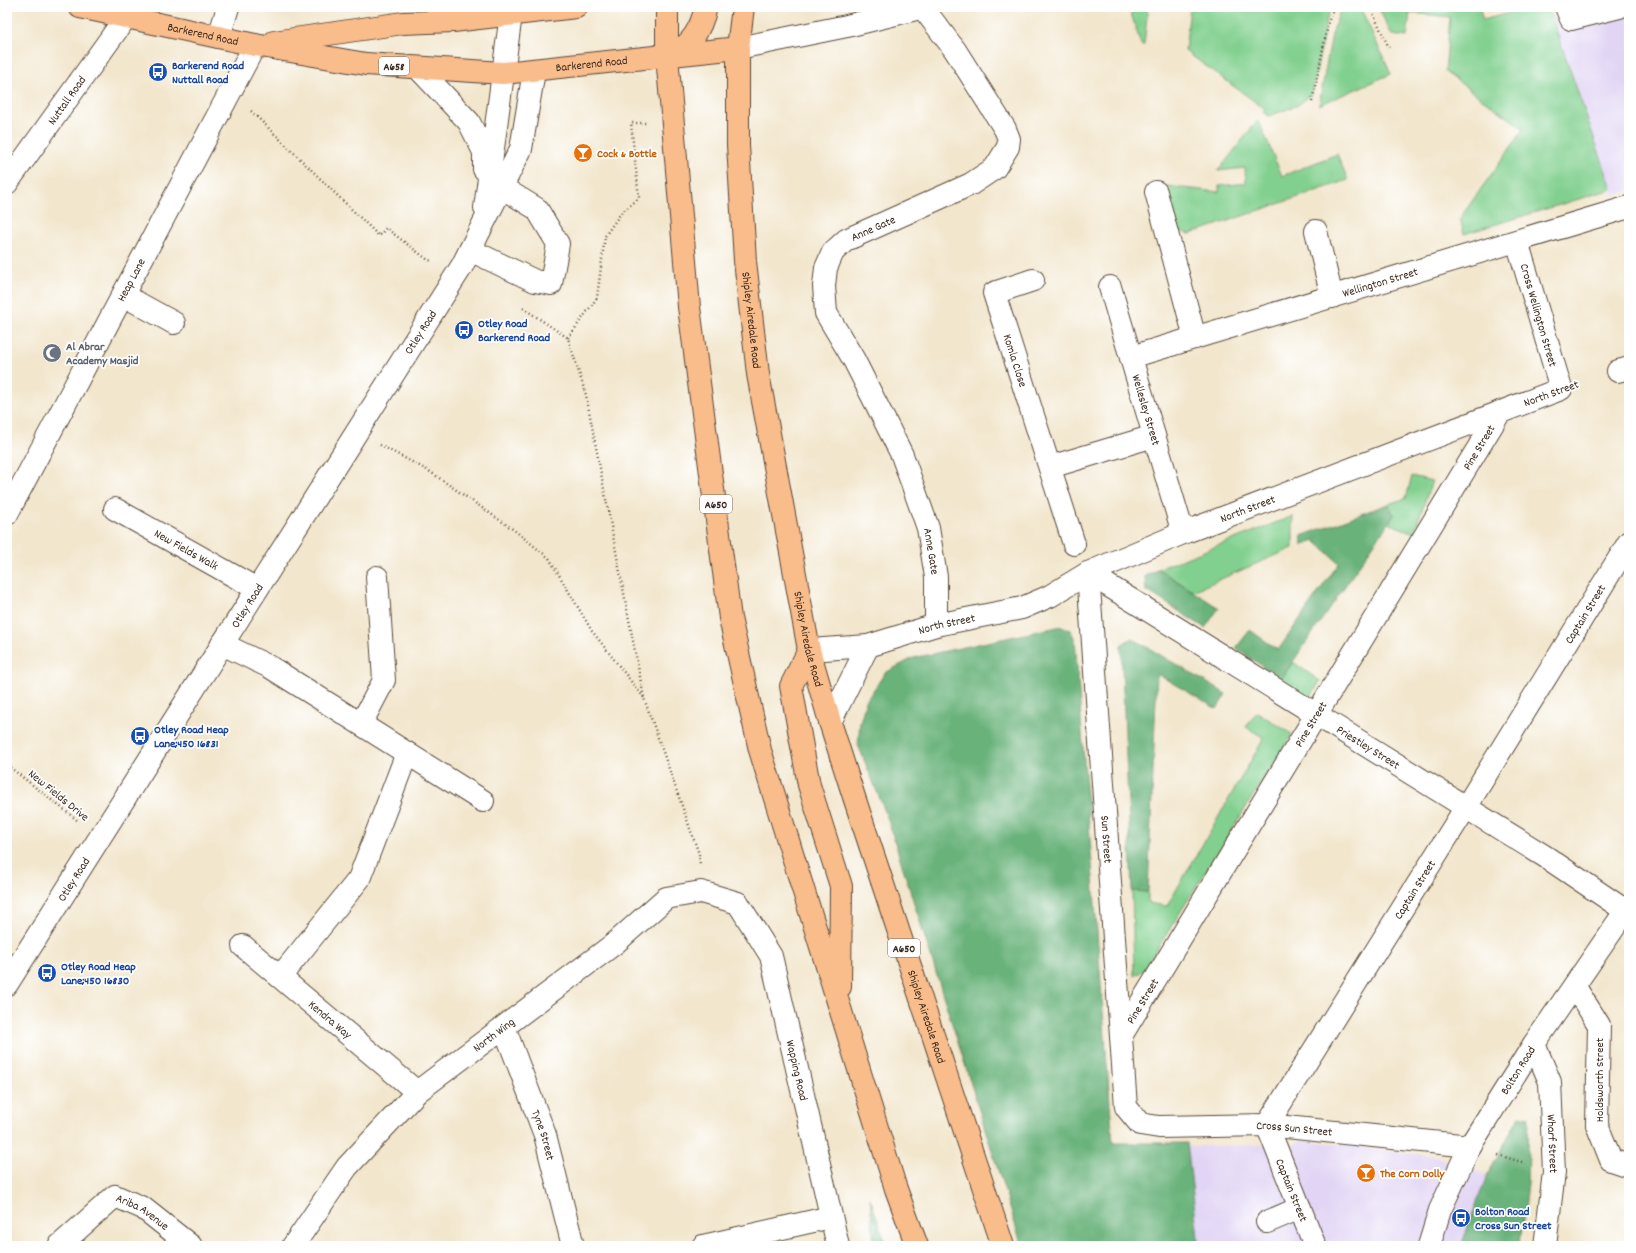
<svg xmlns="http://www.w3.org/2000/svg" width="1636" height="1253" viewBox="0 0 1636 1253" font-family="Dekko,sans-serif">
  <style>
    .built { fill: #e1d4f4 }
    .green { fill: #82d08f; stroke: #5e7d56 }
    .forest { fill: #69b27a; stroke: #526e4c }
    .lines { fill: none; stroke-linecap: round; stroke-linejoin: round }
    .minor-casing { stroke: #564638; stroke-width: 24 }
    .major-casing { stroke: #564638; stroke-width: 24 }
    .path { stroke: #564638; stroke-width: 2.5; stroke-dasharray: 1 3; stroke-linecap: butt }
    .minor { stroke: #fff; stroke-width: 22 }
    .major { stroke: #f9bc8b; stroke-width: 22 }
    .labels { text-anchor: middle; stroke-width: 3.5; stroke-linejoin: round; paint-order: stroke }
    .shield { fill: #fff; stroke: #766a62; stroke-width: 1 }
    .shield-label { font-size: 11px; font-weight: bold; fill: #3b2a1e }
    .street-label { font-size: 12px; fill: #3b2a1e; stroke: #fff }
    .transit-label { font-size: 12px; font-weight: bold; fill: #164399; stroke: #fff; text-anchor: start }
    .food-label { font-size: 12px; font-weight: bold; fill: #c56008; stroke: #fff; text-anchor: start }
    .worship-label { font-size: 12px; font-weight: bold; fill: #5b616d; stroke: #fff; text-anchor: start }
  </style>
  <rect width="100%" height="100%" fill="#fff"/>
  <filter id="ink" filterUnits="userSpaceOnUse"><feTurbulence type="fractalNoise" baseFrequency=".025" numOctaves="2"/><feDisplacementMap in="SourceGraphic" scale="8" xChannelSelector="R" yChannelSelector="G"/><feConvolveMatrix kernelMatrix="1 2 1 2 8 2 1 2 1" color-interpolation-filters="sRGB"/></filter>
  <filter id="wash" filterUnits="userSpaceOnUse"><feTurbulence type="fractalNoise" baseFrequency=".012" numOctaves="4" result="noise"/><feDisplacementMap in="SourceGraphic" scale="16" xChannelSelector="R" yChannelSelector="G"/><feGaussianBlur stdDeviation="0.9" result="paint"/><feColorMatrix in="noise" values="0 0 0 0 0 0 0 0 0 0 0 0 0 0 0 0 0 1.4 0 .05"/><feComposite in="paint" operator="in"/></filter>
  <g filter="url(#wash)">
    <rect width="100%" height="100%" fill="#f2e6cc"/>
    <g class="built">
      <path d="M1586 7H1629V191L1612 196V189L1559 37 1539 20Z"/>
      <path d="M1300 1140 1435 1156 1487 1175 1461 1246H1175L1162 1147 1295 1144Z"/>
    </g>
    <g class="green">
      <path d="M1129 7H1148L1144 45H1141Z"/>
      <path d="M1190 7H1331L1326 22 1312 94 1298 105 1269 116 1263 112 1265 109 1185 51Z"/>
      <path d="M1341 7H1360L1391 74 1319 105 1332 34Z"/>
      <path d="M1378 7H1479L1483 20 1530 7H1548L1612 189 1464 234 1460 218 1524 129 1445 72 1450 17 1410 13 1407 37 1392 35Z"/>
      <path d="M1257 121 1260 124 1282 176 1337 154 1348 180 1190 234 1179 231 1166 186 1219 192V186L1246 183 1245 168 1218 171Z"/>
      <path d="M1412 476 1432 481 1414 533 1388 523 1394 515 1388 504 1406 498Z"/>
      <path d="M1293 516V548L1193 591 1158 569Z"/>
      <path d="M1293 662 1320 681 1310 699 1281 679Z"/>
      <path d="M1257 712 1292 734 1144 970 1134 976 1132 891 1148 892V903L1167 906 1264 738 1246 727Z"/>
    </g>
    <g class="forest">
      <path d="M1388 504 1394 515 1281 679 1236 648 1250 630 1278 650 1339 563 1314 540 1303 545 1301 536Z"/>
      <path d="M1158 569 1219 608 1205 628 1146 590 1145 576Z"/>
      <path d="M1062 626 1070 630 1075 639 1113 1143H1187L1199 1246H1022L886 814 858 745 860 722 866 701 885 673 913 658Z"/>
      <path d="M1132 638 1226 694 1217 709 1157 674 1148 892 1132 891 1121 645Z"/>
      <path d="M1520 1115 1529 1117 1527 1184 1520 1246H1461L1487 1175Z"/>
      <path d="M870 1198 887 1246H874Z"/>
    </g>
  </g>
  <g filter="url(#ink)">
    <g class="lines">
      <g class="minor-casing">
        <g id="minor">
          <path d="M1566 7 1571 19 1619 7"/>
          <path id="s1" d="M923 8 955 50 1005 129 1009 139 1008 147 995 168 971 184 846 240 833 252 826 268 824 286 826 313 854 360 902 455 928 528 936 577V625"/>
          <path d="M219 37 228 7"/>
          <path d="M738 48 847 26 924 7"/>
          <path d="M418 68 469 122 484 152V169"/>
          <path id="s2" d="M7 183 126 17"/>
          <path d="M1156 192 1195 338"/>
          <path d="M485 208 511 14"/>
          <path d="M1316 231 1332 297"/>
          <path d="M470 250 535 281 551 284 558 244 537 209 501 187"/>
          <path id="s3" d="M1033 280 994 293 1074 544"/>
          <path id="s4" d="M1110 287 1183 533"/>
          <path d="M123 295 174 323"/>
          <path id="s5" d="M1131 357 1629 207"/>
          <path d="M1618 371 1629 368"/>
          <path d="M1050 467 1154 436"/>
          <path id="s6" d="M115 509 257 589"/>
          <path id="s7" d="M7 514 255 45"/>
          <path id="s8" d="M1088 573 1126 1107 1140 1124 1159 1127 1267 1125 1470 1146"/>
          <path id="s9" d="M1088 573 1546 857 1626 911"/>
          <path d="M222 644 270 667 483 801"/>
          <path id="s10" d="M809 650 868 646 936 625 1022 608 1050 596 1088 573 1183 533 1561 389 1517 241"/>
          <path d="M830 722 868 646"/>
          <path d="M361 724 384 680 377 577"/>
          <path id="s11" d="M243 946 417 1092"/>
          <path d="M280 977 359 879 407 753"/>
          <path id="s12" d="M7 984 462 266 521 149 534 71"/>
          <path d="M1575 987 1599 1025 1597 1125 1611 1160 1629 1166"/>
          <path id="s13" d="M504 1027 545 1135 573 1246"/>
          <path id="s14" d="M1121 1036 1500 412"/>
          <path id="s15" d="M1534 1044 1550 1082 1554 1172 1545 1246"/>
          <path d="M1267 1222 1300 1208"/>
          <path id="s16" d="M59 1246 115 1196 143 1208 191 1246"/>
          <path id="s17" d="M293 1246 347 1167 417 1092 614 944 666 898 701 892 738 903 771 956 838 1246"/>
          <path d="M703 1246 831 1217"/>
          <path id="s18" d="M1315 1246 1267 1125 1466 807 1629 542"/>
          <path id="s19" d="M1429 1246 1440 1210 1470 1146 1534 1044 1629 906"/>
        </g>
      </g>
      <g class="major-casing">
        <g id="major">
          <path id="s20" d="M80 7 255 45 366 64 503 73 738 48"/>
          <path d="M667 7V56L689 307 730 618 760 750 896 1189 917 1246"/>
          <path id="s21" d="M743 7 738 48V145L745 261 758 374 809 650 830 722 855 800 1003 1246"/>
          <path d="M274 42 403 23 453 21 576 7"/>
          <path d="M670 55C692 46 701 28 706 7"/>
          <path d="M809 650 791 686 809 785 841 886 840 987"/>
        </g>
      </g>
      <g class="path">
        <path d="M1370 7 1389 48"/>
        <path d="M1312 102 1329 20 1334 7"/>
        <path d="M251 111 379 236 386 228 428 260 433 261"/>
        <path d="M523 308 568 338 586 395 644 698 699 854 700 865"/>
        <path d="M568 338 597 298 605 236 621 213 639 198 631 123H646"/>
        <path d="M380 445 429 471 514 530 549 558 592 631 644 698"/>
        <path d="M7 765 77 820"/>
        <path d="M1498 1155 1525 1163"/>
      </g>
      <use href="#minor" class="minor"/>
      <use href="#major" class="major"/>
    </g>
  </g>
  <defs>
    <g id="bus-disc" transform="scale(1)"><circle r="9.5" fill="#1a4fb4" stroke="#fff"/><path d="M-5-6H5V4H4V6H2V4H-2V6H-4V4H-5ZM-3.5-4V0h7V-4ZM-3.5 1.2v1.5H-2V1.2ZM2 1.2v1.5H3.5V1.2Z" fill="#fff"/></g>
    <g id="bar-disc" transform="scale(1)"><circle r="9.5" fill="#e8710a" stroke="#fff"/><path d="M-6-5H6L.8 .8V4.5H3.5V6h-7V4.5H-.8V.8Z" fill="#fff"/></g>
    <g id="mosque-disc" transform="scale(1)"><circle r="9.5" fill="#6b7280" stroke="#fff"/><path d="M3.5-4.9A6 6 0 1 0 3.5 4.9A5 5 0 1 1 3.5-4.9Z" fill="#fff"/></g>
  </defs>
  <g fill-rule="evenodd">
    <use href="#bus-disc" x="158" y="72"/>
    <use href="#bar-disc" x="583" y="153"/>
    <use href="#bus-disc" x="464" y="330"/>
    <use href="#mosque-disc" x="52" y="353"/>
    <use href="#bus-disc" x="140" y="736"/>
    <use href="#bus-disc" x="47" y="973"/>
    <use href="#bar-disc" x="1366" y="1173"/>
    <use href="#bus-disc" x="1461" y="1218"/>
  </g>
  <g class="labels">
    <g class="shield">
      <rect x="379" y="57" width="30" height="18" rx="3"/>
      <rect x="700" y="495" width="32" height="18" rx="3"/>
      <rect x="888" y="939" width="32" height="18" rx="3"/>
    </g>
    <g class="shield-label">
      <text x="394" y="70">A658</text>
      <text x="716" y="508">A650</text>
      <text x="904" y="952">A650</text>
    </g>
    <g class="street-label">
      <text dy="4" stroke="none"><textPath href="#s20" startOffset="126">Barkerend Road</textPath></text>
      <text dy="4" stroke="none"><textPath href="#s20" startOffset="518">Barkerend Road</textPath></text>
      <text dy="4" stroke="none"><textPath href="#s2" startOffset="102">Nuttall Road</textPath></text>
      <text transform="translate(873 228) rotate(-24)" y="4">Anne Gate</text>
      <text dy="4" stroke="none"><textPath href="#s7" startOffset="265">Heap Lane</textPath></text>
      <text dy="4" stroke="none"><textPath href="#s5" startOffset="260">Wellington Street</textPath></text>
      <text transform="translate(1539 315) rotate(74)" y="4">Cross Wellington Street</text>
      <text dy="4" stroke="none"><textPath href="#s21" startOffset="314">Shipley Airedale Road</textPath></text>
      <text dy="4" stroke="none"><textPath href="#s12" startOffset="772">Otley Road</textPath></text>
      <text dy="4" stroke="none"><textPath href="#s3" startOffset="112">Komla Close</textPath></text>
      <text transform="translate(1551 393) rotate(-20)" y="4">North Street</text>
      <text dy="4" stroke="none"><textPath href="#s4" startOffset="128">Wellesley Street</textPath></text>
      <text dy="4" stroke="none"><textPath href="#s14" startOffset="689">Pine Street</textPath></text>
      <text dy="4" stroke="none"><textPath href="#s10" startOffset="465">North Street</textPath></text>
      <text dy="4" stroke="none"><textPath href="#s6" startOffset="82">New Fields Walk</textPath></text>
      <text dy="4" stroke="none"><textPath href="#s1" startOffset="698">Anne Gate</textPath></text>
      <text dy="4" stroke="none"><textPath href="#s12" startOffset="448">Otley Road</textPath></text>
      <text dy="4" stroke="none"><textPath href="#s18" startOffset="732">Captain Street</textPath></text>
      <text dy="4" stroke="none"><textPath href="#s10" startOffset="141">North Street</textPath></text>
      <text dy="4" stroke="none"><textPath href="#s21" startOffset="638">Shipley Airedale Road</textPath></text>
      <text dy="4" stroke="none"><textPath href="#s14" startOffset="365">Pine Street</textPath></text>
      <text dy="4" stroke="none"><textPath href="#s9" startOffset="330">Priestley Street</textPath></text>
      <text transform="translate(59 795) rotate(39)" y="4">New Fields Drive</text>
      <text dy="4" stroke="none"><textPath href="#s8" startOffset="267">Sun Street</textPath></text>
      <text dy="4" stroke="none"><textPath href="#s12" startOffset="124">Otley Road</textPath></text>
      <text dy="4" stroke="none"><textPath href="#s18" startOffset="408">Captain Street</textPath></text>
      <text dy="4" stroke="none"><textPath href="#s14" startOffset="41">Pine Street</textPath></text>
      <text dy="4" stroke="none"><textPath href="#s21" startOffset="1034">Shipley Airedale Road</textPath></text>
      <text dy="4" stroke="none"><textPath href="#s11" startOffset="114">Kendra Way</textPath></text>
      <text dy="4" stroke="none"><textPath href="#s17" startOffset="294">North Wing</textPath></text>
      <text dy="4" stroke="none"><textPath href="#s17" startOffset="768">Wapping Road</textPath></text>
      <text dy="4" stroke="none"><textPath href="#s19" startOffset="198">Bolton Road</textPath></text>
      <text transform="translate(1599 1080) rotate(-90)" y="4">Holdsworth Street</text>
      <text dy="4" stroke="none"><textPath href="#s8" startOffset="712">Cross Sun Street</textPath></text>
      <text dy="4" stroke="none"><textPath href="#s13" startOffset="115">Tyne Street</textPath></text>
      <text dy="4" stroke="none"><textPath href="#s15" startOffset="103">Wharf Street</textPath></text>
      <text transform="translate(1292 1190) rotate(68)" y="4">Captain Street</text>
      <text dy="4" stroke="none"><textPath href="#s16" startOffset="107">Ariba Avenue</textPath></text>
    </g>
    <g class="transit-label">
      <text x="172" y="69">Barkerend Road<tspan x="172" dy="14">Nuttall Road</tspan></text>
      <text x="478" y="327">Otley Road<tspan x="478" dy="14">Barkerend Road</tspan></text>
      <text x="154" y="733">Otley Road Heap<tspan x="154" dy="14">Lane;450 16831</tspan></text>
      <text x="61" y="970">Otley Road Heap<tspan x="61" dy="14">Lane;450 16830</tspan></text>
      <text x="1475" y="1215">Bolton Road<tspan x="1475" dy="14">Cross Sun Street</tspan></text>
    </g>
    <g class="food-label">
      <text x="597" y="157">Cock &amp; Bottle</text>
      <text x="1380" y="1177">The Corn Dolly</text>
    </g>
    <g class="worship-label">
      <text x="66" y="350">Al Abrar<tspan x="66" dy="14">Academy Masjid</tspan></text>
    </g>
  </g>
  <rect width="1636" height="1253" fill="none" stroke="#fff" stroke-width="24"/>
</svg>
